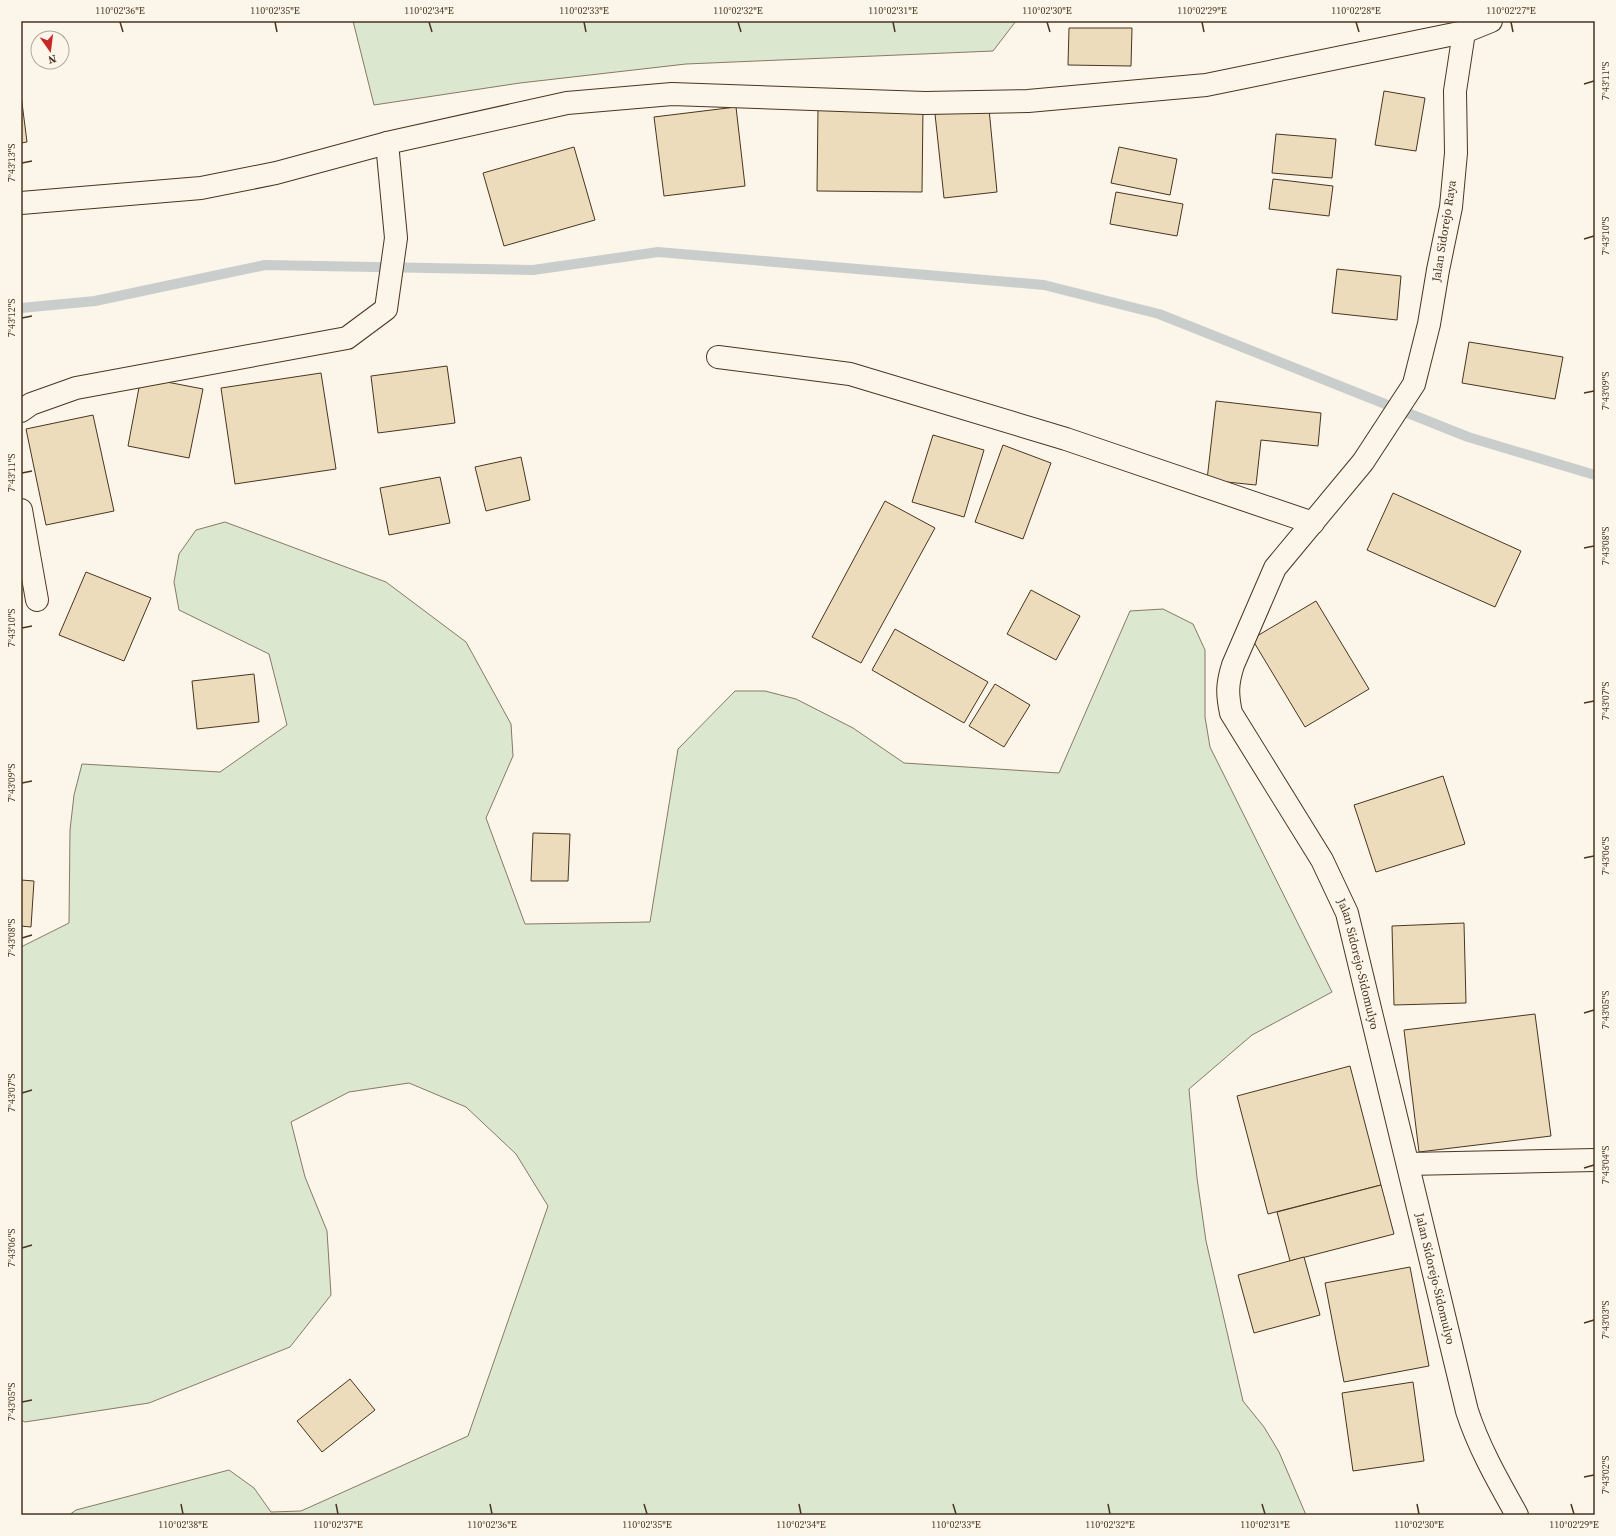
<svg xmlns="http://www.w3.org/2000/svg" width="1616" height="1536" viewBox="0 0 1616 1536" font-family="'Source Serif 4',serif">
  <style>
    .green { fill: #dce7d0; stroke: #887966 }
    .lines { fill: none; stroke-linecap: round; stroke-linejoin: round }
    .stream { stroke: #c9cecd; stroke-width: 10 }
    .building { fill: #ecdcbc; stroke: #4a3520 }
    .street-casing { stroke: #4a3520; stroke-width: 24 }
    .street { stroke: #fbf6e9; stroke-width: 22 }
    .ticks { fill: none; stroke: #4a3520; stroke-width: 1.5 }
    .labels { text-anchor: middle; stroke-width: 3; stroke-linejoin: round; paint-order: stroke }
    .street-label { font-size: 12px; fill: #4a3520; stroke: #fbf6e9 }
    .neatline { fill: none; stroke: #4a3520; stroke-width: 1.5 }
    .ticks-label { font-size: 10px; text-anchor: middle; fill: #4a3520 }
  </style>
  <rect width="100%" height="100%" fill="#fbf6e9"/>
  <g class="green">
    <path d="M353 21H1016L993 51 686 64 520 83 374 105Z"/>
    <path d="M225 522 386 582 466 642 511 724 513 756 486 818 525 924 650 922 678 749 735 691H765L796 699 853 728 904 763 1059 773 1130 611 1163 609 1193 624 1205 650V717L1210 747 1332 992 1252 1035 1189 1089 1197 1178 1206 1241 1243 1401 1264 1427 1279 1452 1306 1515H69L76 1510 229 1470 254 1488 271 1512 301 1511 468 1436 548 1206 516 1154 466 1107 409 1083 349 1092 291 1122 305 1177 327 1231 331 1295 290 1347 149 1403 25 1422 21 1420V947L69 923 70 830 74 795 82 764 220 772 287 725 269 654 179 610 174 582 179 554 196 530Z"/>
  </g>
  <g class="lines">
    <path class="stream" d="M21 308 95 301 265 265 533 270 658 252 1044 285 1159 314 1468 437 1595 475"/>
  </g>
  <g class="building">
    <path d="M1069 28H1132L1131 66 1068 65Z"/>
    <path d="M1384 91 1425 98 1416 151 1375 145Z"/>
    <path d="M21 95 27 142 21 143Z"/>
    <path d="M736 107 745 186 664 196 654 117Z"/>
    <path d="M818 108H923L922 192 817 191Z"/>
    <path d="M989 109 997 192 944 198 935 114Z"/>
    <path d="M1276 134 1336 139 1332 178 1272 173Z"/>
    <path d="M574 147 595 220 504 246 483 173Z"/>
    <path d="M1119 147 1177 159 1170 195 1111 183Z"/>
    <path d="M1273 179 1333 186 1329 216 1269 209Z"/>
    <path d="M1116 192 1183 204 1177 236 1110 224Z"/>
    <path d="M1337 269 1401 276 1397 320 1332 313Z"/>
    <path d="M1469 342 1563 357 1555 399 1462 383Z"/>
    <path d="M447 366 455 423 378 433 371 376Z"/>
    <path d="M321 373 336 469 235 484 221 388Z"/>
    <path d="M141 377 203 389 189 458 128 446Z"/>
    <path d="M1216 401 1321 413 1318 446 1261 440 1256 485 1207 480Z"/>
    <path d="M93 415 114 511 46 525 26 429Z"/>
    <path d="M933 435 984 450 964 517 912 502Z"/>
    <path d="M1003 445 1051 463 1023 539 975 522Z"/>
    <path d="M521 457 530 500 486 511 475 467Z"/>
    <path d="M440 477 450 523 389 535 380 488Z"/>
    <path d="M1393 493 1521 551 1495 607 1367 550Z"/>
    <path d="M885 501 935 528 861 663 812 637Z"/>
    <path d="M86 572 151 598 124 661 59 635Z"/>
    <path d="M1031 590 1080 616 1056 660 1007 634Z"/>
    <path d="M1316 601 1369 689 1305 727 1252 639Z"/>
    <path d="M895 629 988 682 964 723 872 670Z"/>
    <path d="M254 674 259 722 197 729 192 681Z"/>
    <path d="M995 684 1030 705 1004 747 969 726Z"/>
    <path d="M1443 776 1465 844 1376 872 1354 805Z"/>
    <path d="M533 833 570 834 568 881H531Z"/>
    <path d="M21 880 34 881 31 927 21 926Z"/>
    <path d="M1464 923 1466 1003 1394 1005 1392 926Z"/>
    <path d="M1535 1014 1551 1136 1419 1152 1404 1030Z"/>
    <path d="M1350 1066 1381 1185 1268 1214 1237 1096Z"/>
    <path d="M1381 1185 1394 1234 1290 1261 1277 1212Z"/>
    <path d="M1304 1257 1320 1315 1254 1333 1238 1275Z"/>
    <path d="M1410 1267 1429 1366 1344 1382 1325 1283Z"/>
    <path d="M350 1379 375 1410 322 1452 297 1421Z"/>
    <path d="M1413 1382 1424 1461 1353 1471 1342 1393Z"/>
  </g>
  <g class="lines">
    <g class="street-casing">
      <g id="street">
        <path id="s1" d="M1491 21 1464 32 1455 91 1456 153 1451 207 1438 270 1429 324 1414 384 1363 462 1275 568 1233 665C1227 684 1227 694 1231 713L1322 860 1347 913 1467 1411C1479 1448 1498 1481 1517 1515"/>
        <path d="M21 203 201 188 276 173 387 143 567 103 672 94 925 103 1028 101 1206 85 1464 32"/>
        <path d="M718 357 850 374 1066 439 1313 523"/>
        <path d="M21 411 31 404 76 388 347 338 386 309 396 238 387 143"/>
        <path d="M21 510 37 600"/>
        <path d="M1408 1164 1595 1160"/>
      </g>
    </g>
    <use href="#street" class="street"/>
  </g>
  <path class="ticks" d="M120 22 123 32M275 22 277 32M429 22 432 32M584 22 586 32M738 22 741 32M893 22 895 32M1047 22 1050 32M1202 22 1204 32M1356 22 1359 32M1511 22 1513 32M1584 84 1594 81M22 163 32 161M1584 239 1594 236M22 318 32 316M1584 393 1594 391M22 473 32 471M1584 548 1594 546M22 628 32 626M1584 703 1594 701M22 783 32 781M1584 858 1594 856M22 938 32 935M1584 1013 1594 1010M22 1093 32 1090M1584 1168 1594 1165M22 1248 32 1245M1584 1323 1594 1320M22 1402 32 1400M1584 1477 1594 1475M181 1504 183 1514M336 1504 338 1514M490 1504 492 1514M644 1504 647 1514M799 1504 801 1514M953 1504 956 1514M1108 1504 1110 1514M1262 1504 1265 1514M1417 1504 1419 1514M1571 1504 1574 1514"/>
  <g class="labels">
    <g class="street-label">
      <text transform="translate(1444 231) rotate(-81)" y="4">Jalan Sidorejo Raya</text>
      <text dy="4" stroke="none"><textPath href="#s1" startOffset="1055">Jalan Sidorejo-Sidomulyo</textPath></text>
      <text dy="4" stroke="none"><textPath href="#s1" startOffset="1379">Jalan Sidorejo-Sidomulyo</textPath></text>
    </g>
  </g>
  <rect width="1616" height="1536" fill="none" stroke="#fbf6e9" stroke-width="44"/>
  <g transform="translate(50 50) rotate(166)"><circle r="19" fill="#fbf6e9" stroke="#b4a999"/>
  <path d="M0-3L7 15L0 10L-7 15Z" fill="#c62828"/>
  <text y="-6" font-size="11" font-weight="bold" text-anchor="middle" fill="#4a3520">N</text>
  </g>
  <rect x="22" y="22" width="1572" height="1492" class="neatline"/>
  <g class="ticks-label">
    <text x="120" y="14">110°02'36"E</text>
    <text x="275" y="14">110°02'35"E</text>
    <text x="429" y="14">110°02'34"E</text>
    <text x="584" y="14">110°02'33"E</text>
    <text x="738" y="14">110°02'32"E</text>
    <text x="893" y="14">110°02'31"E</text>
    <text x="1047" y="14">110°02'30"E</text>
    <text x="1202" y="14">110°02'29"E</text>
    <text x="1356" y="14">110°02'28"E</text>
    <text x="1511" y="14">110°02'27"E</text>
    <text transform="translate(1605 81) rotate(-90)" y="4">7°43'11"S</text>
    <text transform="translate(11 163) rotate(-90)" y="4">7°43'13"S</text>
    <text transform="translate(1605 236) rotate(-90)" y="4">7°43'10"S</text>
    <text transform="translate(11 318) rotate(-90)" y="4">7°43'12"S</text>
    <text transform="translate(1605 391) rotate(-90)" y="4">7°43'09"S</text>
    <text transform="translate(11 473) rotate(-90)" y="4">7°43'11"S</text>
    <text transform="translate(1605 546) rotate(-90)" y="4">7°43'08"S</text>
    <text transform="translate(11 628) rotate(-90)" y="4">7°43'10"S</text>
    <text transform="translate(1605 701) rotate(-90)" y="4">7°43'07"S</text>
    <text transform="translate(11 783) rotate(-90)" y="4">7°43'09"S</text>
    <text transform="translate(1605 856) rotate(-90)" y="4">7°43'06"S</text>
    <text transform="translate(11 938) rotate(-90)" y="4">7°43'08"S</text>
    <text transform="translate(1605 1010) rotate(-90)" y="4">7°43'05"S</text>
    <text transform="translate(11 1093) rotate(-90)" y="4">7°43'07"S</text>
    <text transform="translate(1605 1165) rotate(-90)" y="4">7°43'04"S</text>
    <text transform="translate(11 1248) rotate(-90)" y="4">7°43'06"S</text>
    <text transform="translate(1605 1320) rotate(-90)" y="4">7°43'03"S</text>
    <text transform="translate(11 1402) rotate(-90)" y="4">7°43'05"S</text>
    <text transform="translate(1605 1475) rotate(-90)" y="4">7°43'02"S</text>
    <text x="183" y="1528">110°02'38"E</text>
    <text x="338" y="1528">110°02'37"E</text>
    <text x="492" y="1528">110°02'36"E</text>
    <text x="647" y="1528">110°02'35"E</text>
    <text x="801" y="1528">110°02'34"E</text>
    <text x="956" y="1528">110°02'33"E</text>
    <text x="1110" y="1528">110°02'32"E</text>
    <text x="1265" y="1528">110°02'31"E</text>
    <text x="1419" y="1528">110°02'30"E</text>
    <text x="1574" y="1528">110°02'29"E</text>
  </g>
</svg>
